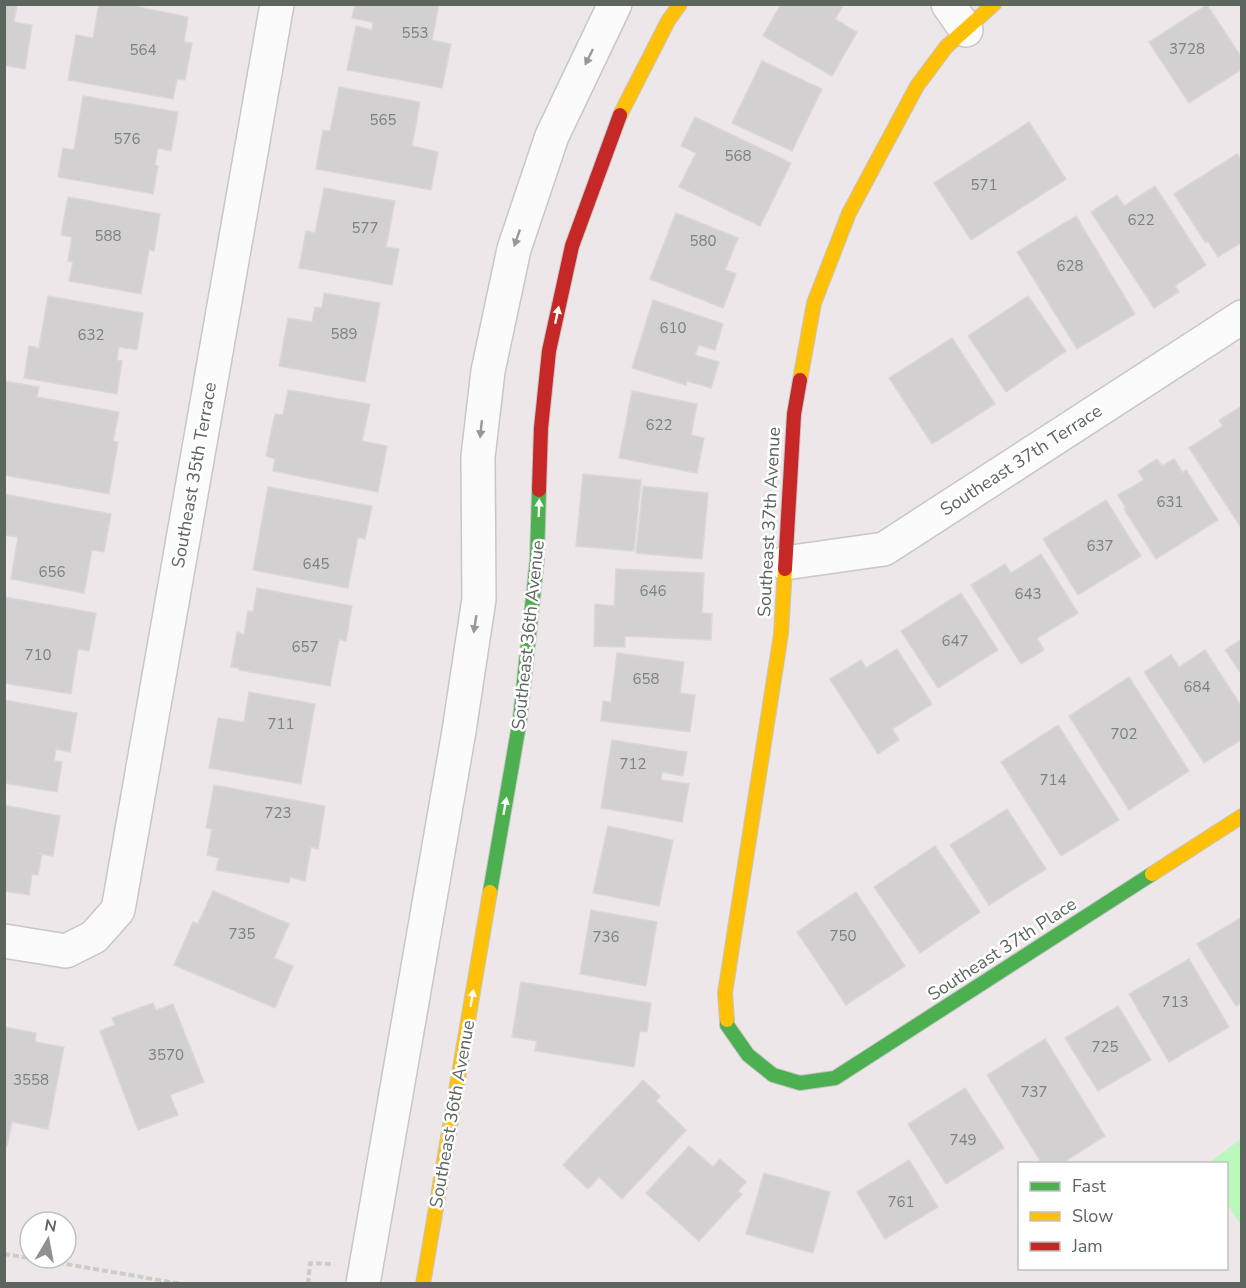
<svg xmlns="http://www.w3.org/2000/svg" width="1246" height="1288" viewBox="0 0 1246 1288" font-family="'Nunito Sans',sans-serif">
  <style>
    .water { fill: #bbf8bc }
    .building { fill: #d3d0d1; stroke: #dcd6da; stroke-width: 1.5 }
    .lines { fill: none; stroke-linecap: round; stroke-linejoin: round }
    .street-casing { stroke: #c7c7c6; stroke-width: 36 }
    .fast-casing { stroke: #c6c6c5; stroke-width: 16 }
    .slow-casing { stroke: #c6c6c5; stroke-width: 16 }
    .jam-casing { stroke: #c6c6c5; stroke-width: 16 }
    .path { stroke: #cccdc6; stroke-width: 4; stroke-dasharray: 6 3; stroke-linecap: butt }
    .street { stroke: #fcfbfc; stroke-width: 33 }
    .fast { stroke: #4caf50; stroke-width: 14 }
    .slow { stroke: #ffc107; stroke-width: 14 }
    .jam { stroke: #c62828; stroke-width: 14 }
    .oneway { fill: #949a95 }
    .oneway2 { fill: #f6fbf6 }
    .labels { text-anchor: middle; stroke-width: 5; stroke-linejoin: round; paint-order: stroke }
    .number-label { font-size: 15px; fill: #7b827c }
    .street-label { font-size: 18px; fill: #5c665e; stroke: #fff }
  </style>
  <rect width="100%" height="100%" fill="#ede7ea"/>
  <path class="water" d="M1241 1139V1225L1227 1204 1226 1164 1211 1163 1210 1162Z"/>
  <g class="building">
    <path d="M4 4H17L14 22 32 25 25 69 4 65Z"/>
    <path d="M99 4H124L188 17 184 42 192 43 185 80 177 79 173 99 68 80 76 35 93 38Z"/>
    <path d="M355 4H439L432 40 451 44 442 88 347 70 356 26 372 30 373 22 352 18Z"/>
    <path d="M781 4H844L835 19 857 32 832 76 763 36Z"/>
    <path d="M1207 5 1242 58V69L1189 103 1149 42Z"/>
    <path d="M762 61 822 89 792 151 732 123Z"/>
    <path d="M339 87 420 102 412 146 438 152 431 190 316 169 323 130 330 131Z"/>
    <path d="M83 96 178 112 171 151 158 148 155 165 158 166 153 194 58 177 63 148 74 150Z"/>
    <path d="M695 117 791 163 760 226 679 187 696 153 681 146Z"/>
    <path d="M1029 122 1066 179 971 240 934 183Z"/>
    <path d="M1237 154 1242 161V242L1218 257 1208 241 1206 243 1174 194Z"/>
    <path d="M1155 186 1206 265 1175 286 1179 292 1154 308 1091 212 1117 195 1124 206Z"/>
    <path d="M324 188 395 201 386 247 399 249 392 285 299 268 306 231 315 233Z"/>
    <path d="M68 197 160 214 154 251 149 250 141 294 69 281 73 262 68 261 72 237 61 235Z"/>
    <path d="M676 213 738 238 725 270 736 274 723 308 650 279Z"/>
    <path d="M1076 216 1135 314 1077 349 1017 252Z"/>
    <path d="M324 293 380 303 365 382 279 366 288 318 312 322 315 307 322 308Z"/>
    <path d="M48 296 143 313 137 350 119 347 117 360 122 361 117 394 24 378 29 346 39 348Z"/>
    <path d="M1028 296 1066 351 1006 392 968 336Z"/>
    <path d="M653 300 723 324 715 350 699 345 695 355 719 362 711 388 687 381 686 385 632 368Z"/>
    <path d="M952 338 995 404 932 444 889 378Z"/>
    <path d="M4 381 39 387 37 397 119 412 113 441 118 442 109 494 4 475Z"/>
    <path d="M288 390 370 404 362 441 387 446 378 492 273 471 275 459 266 456 275 414 283 415Z"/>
    <path d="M632 391 697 404 691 435 704 438 697 473 619 458Z"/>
    <path d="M1242 406V529L1189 448 1223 426 1219 420Z"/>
    <path d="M1157 459 1162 466 1174 459 1183 473 1186 470 1218 520 1156 559 1124 509 1126 508 1118 495 1144 480 1138 471Z"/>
    <path d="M583 474 641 480 634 551 576 546Z"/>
    <path d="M643 486 708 493 702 559 636 553Z"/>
    <path d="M268 487 372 506 365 539 358 537 348 588 253 570Z"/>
    <path d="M4 494 111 514 104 552 92 550 84 593 11 579 18 537 4 535Z"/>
    <path d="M1106 500 1141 556 1078 595 1043 539Z"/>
    <path d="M1041 554 1078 613 1037 638 1044 650 1021 664 971 585 1005 564 1011 573Z"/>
    <path d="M616 569 704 573 702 613 712 614 711 640 625 636V647L594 646 595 604 614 606Z"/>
    <path d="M257 588 352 606 346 641 339 639 330 686 239 670V668L231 667 237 632 244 634 248 611 253 612Z"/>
    <path d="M961 593 998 650 938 688 901 631Z"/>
    <path d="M4 597 96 613 89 651 78 649 71 694 4 683Z"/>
    <path d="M1242 639V675L1225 650Z"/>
    <path d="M897 649 932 704 892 729 899 740 878 754 830 679 861 660 866 668Z"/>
    <path d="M1205 650 1242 707V739L1204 763 1144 672 1171 655 1179 667Z"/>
    <path d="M617 653 684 662 680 693 695 695 690 732 601 721 603 701 611 702Z"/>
    <path d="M1129 677 1189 771 1129 810 1069 716Z"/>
    <path d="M249 692 315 704 301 784 209 768 218 718 244 722Z"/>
    <path d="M4 700 77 713 70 752 56 749 54 761 62 762 57 792 4 783Z"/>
    <path d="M1058 725 1119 820 1061 856 1001 762Z"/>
    <path d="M612 740 687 752 683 776 662 772 661 780 689 784 682 822 601 808Z"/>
    <path d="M214 785 325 806 318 849 311 847 305 881 290 877 289 883 216 870 219 858 207 855 212 829 206 828Z"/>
    <path d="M4 805 60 816 53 856 37 853 42 854 38 875 32 874 29 895 4 891Z"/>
    <path d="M1007 809 1046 869 989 905 950 845Z"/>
    <path d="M608 826 673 840 659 906 593 893Z"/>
    <path d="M935 846 980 912 920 953 874 887Z"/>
    <path d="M213 891 289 924 274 958 293 966 275 1008 174 965 193 922 198 924Z"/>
    <path d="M856 892 905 966 846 1005 797 932Z"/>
    <path d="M591 910 657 922 646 986 580 974Z"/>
    <path d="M1242 917V1002L1236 1006 1197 944Z"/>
    <path d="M1189 959 1229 1027 1169 1062 1129 994Z"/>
    <path d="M521 982 651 1003 647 1032 640 1031 634 1067 535 1051 537 1041 512 1037Z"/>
    <path d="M153 1003 156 1010 173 1004 204 1082 170 1095 178 1115 138 1130 100 1031 115 1025 112 1018Z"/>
    <path d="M1118 1006 1151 1060 1098 1091 1065 1038Z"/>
    <path d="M4 1027 36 1033 35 1042 64 1047 48 1129 12 1122 7 1146 4 1145Z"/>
    <path d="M1045 1039 1105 1136 1061 1164H1042L987 1075Z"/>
    <path d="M643 1080 660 1096 656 1101 686 1130 622 1199 599 1177 588 1189 563 1165Z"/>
    <path d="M965 1088 1004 1148 946 1184 908 1124Z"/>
    <path d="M689 1146 713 1167 720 1159 746 1182 738 1191 742 1194 699 1241 646 1193Z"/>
    <path d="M909 1160 938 1207 885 1239 857 1192Z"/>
    <path d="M764 1173 830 1192 813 1253 746 1234Z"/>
  </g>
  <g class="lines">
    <g class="street-casing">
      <g id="street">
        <path d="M948 4 966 30"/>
        <path d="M785 563 884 549 1242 317"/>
        <path d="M4 941 66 951 94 937 118 910 277 4"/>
        <path d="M363 1284 459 731 479 599 478 457 488 371 514 249 552 136 615 4"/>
      </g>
    </g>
    <g class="fast-casing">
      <g id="fast">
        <path d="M490 892 520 719 537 560 539 490"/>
        <path d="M727 1020V1025L748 1055 773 1075 800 1083 835 1078 1152 874"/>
      </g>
    </g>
    <g class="slow-casing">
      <g id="slow">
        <path d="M620 115 668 21 680 4"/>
        <path d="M800 380 814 303 849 213 917 86 946 47 994 4"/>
        <path d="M1152 874 1242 816"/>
        <path d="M727 1020 725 993 781 634 785 569"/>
        <path d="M423 1284 490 892"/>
      </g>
    </g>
    <g class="jam-casing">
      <g id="jam">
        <path d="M539 490 541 428 549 351 572 246 620 115"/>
        <path d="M785 569 794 414 800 380"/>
      </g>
    </g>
    <g class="path">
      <path d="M4 1254 30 1258"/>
      <path d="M31 1258 182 1284"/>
      <path d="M308 1284 310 1263 331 1264"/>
    </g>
    <use href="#street" class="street"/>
    <use href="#fast" class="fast"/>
    <use href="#slow" class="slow"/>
    <use href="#jam" class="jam"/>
  </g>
  <defs><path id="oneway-solid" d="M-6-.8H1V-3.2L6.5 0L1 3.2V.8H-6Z" transform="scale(1.5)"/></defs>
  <g class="oneway">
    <use href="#oneway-solid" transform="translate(589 57) rotate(116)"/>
    <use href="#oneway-solid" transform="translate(517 238) rotate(109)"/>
    <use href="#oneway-solid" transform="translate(481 429) rotate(96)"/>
    <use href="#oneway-solid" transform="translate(475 624) rotate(99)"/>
  </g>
  <g class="oneway2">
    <use href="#oneway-solid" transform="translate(557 315) rotate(-78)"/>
    <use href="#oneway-solid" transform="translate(539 508) rotate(-88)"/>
    <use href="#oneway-solid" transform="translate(505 806) rotate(-80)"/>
    <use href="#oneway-solid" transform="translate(472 998) rotate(-80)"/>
  </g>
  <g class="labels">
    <g class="number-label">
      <text x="415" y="38">553</text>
      <text x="1187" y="54">3728</text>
      <text x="143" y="55">564</text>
      <text x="383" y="125">565</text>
      <text x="127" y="144">576</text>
      <text x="738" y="161">568</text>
      <text x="984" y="190">571</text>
      <text x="1141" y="225">622</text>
      <text x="365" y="233">577</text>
      <text x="108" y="241">588</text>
      <text x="703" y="246">580</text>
      <text x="1070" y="271">628</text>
      <text x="673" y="333">610</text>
      <text x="344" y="339">589</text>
      <text x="91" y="340">632</text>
      <text x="659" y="430">622</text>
      <text x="1170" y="507">631</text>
      <text x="1100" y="551">637</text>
      <text x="316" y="569">645</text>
      <text x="52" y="577">656</text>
      <text x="653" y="596">646</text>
      <text x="1028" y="599">643</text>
      <text x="955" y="646">647</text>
      <text x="305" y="652">657</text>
      <text x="38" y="660">710</text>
      <text x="646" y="684">658</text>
      <text x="1197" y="692">684</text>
      <text x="281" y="729">711</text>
      <text x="1124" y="739">702</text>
      <text x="633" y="769">712</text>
      <text x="1053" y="785">714</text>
      <text x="278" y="818">723</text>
      <text x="242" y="939">735</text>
      <text x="843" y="941">750</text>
      <text x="606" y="942">736</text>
      <text x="1175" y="1007">713</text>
      <text x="1105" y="1052">725</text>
      <text x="166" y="1060">3570</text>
      <text x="31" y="1085">3558</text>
      <text x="1034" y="1097">737</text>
      <text x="963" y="1145">749</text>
      <text x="901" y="1207">761</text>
    </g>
    <g class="street-label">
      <text transform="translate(1021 460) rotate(-33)" y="6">Southeast 37th Terrace</text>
      <text transform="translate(194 475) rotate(-80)" y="6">Southeast 35th Terrace</text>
      <text transform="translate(769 522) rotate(-87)" y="6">Southeast 37th Avenue</text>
      <text transform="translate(528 635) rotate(-84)" y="6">Southeast 36th Avenue</text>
      <text transform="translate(1002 949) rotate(-33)" y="6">Southeast 37th Place</text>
      <text transform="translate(452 1114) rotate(-80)" y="6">Southeast 36th Avenue</text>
    </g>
  </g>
  <rect width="1246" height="1288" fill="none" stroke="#5c665e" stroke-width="12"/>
  <rect x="1018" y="1162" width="210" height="108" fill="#ffffff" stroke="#bec2bf" stroke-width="1.5"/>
  <rect x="1030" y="1182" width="30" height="9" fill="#4caf50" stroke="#bec2bf" stroke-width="1.5"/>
  <text x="1072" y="1192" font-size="18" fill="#5c665e">Fast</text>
  <rect x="1030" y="1212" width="30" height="9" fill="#ffc107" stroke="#bec2bf" stroke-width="1.5"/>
  <text x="1072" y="1222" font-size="18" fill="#5c665e">Slow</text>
  <rect x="1030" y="1242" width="30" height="9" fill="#c62828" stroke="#bec2bf" stroke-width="1.5"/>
  <text x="1072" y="1252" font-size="18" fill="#5c665e">Jam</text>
  <g transform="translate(48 1240) rotate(10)"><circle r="28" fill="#ffffff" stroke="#bec2bf" stroke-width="1.5"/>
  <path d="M0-4.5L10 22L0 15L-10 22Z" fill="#8f938f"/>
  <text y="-9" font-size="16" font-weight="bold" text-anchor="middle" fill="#5c665e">N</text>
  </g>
</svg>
